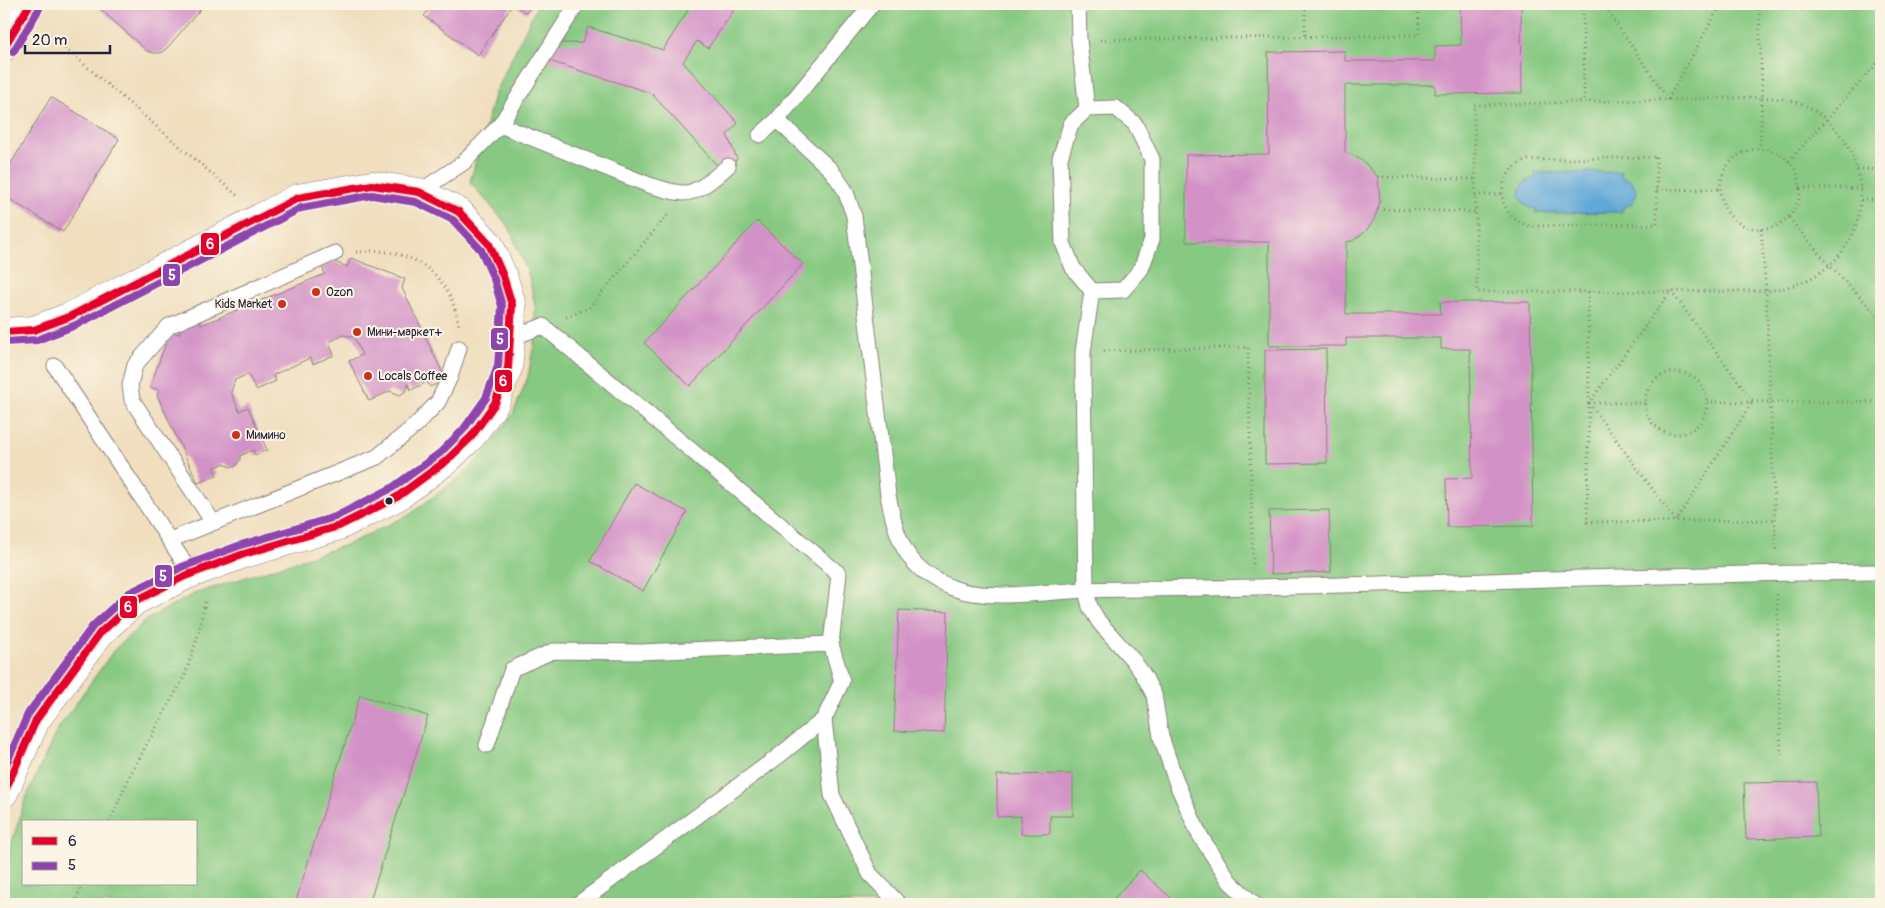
<svg xmlns="http://www.w3.org/2000/svg" width="1885" height="908" viewBox="0 0 1885 908" font-family="Pangolin,sans-serif">
  <style>
    .green { fill: #87c982; stroke: #54765e; fill-rule: evenodd }
    .water { fill: #62a8d8; stroke: #42658a }
    .building { fill: #d392c7 }
    .lines { fill: none; stroke-linecap: round; stroke-linejoin: round }
    .lane-casing { stroke: #89807c; stroke-width: 17 }
    .primary-casing { stroke: #89807c; stroke-width: 29 }
    .path { stroke: #89807c; stroke-width: 3; stroke-dasharray: 1 4; stroke-linecap: butt }
    .lane { stroke: #fff; stroke-width: 15 }
    .primary { stroke: #fff; stroke-width: 28 }
    .bus-1-casing { stroke: #fcf5e5; stroke-width: 11 }
    .bus-2-casing { stroke: #fcf5e5; stroke-width: 11 }
    .bus-1 { stroke: #e4002b; stroke-width: 8 }
    .bus-2 { stroke: #8e44ad; stroke-width: 8 }
    .poi-dot { fill: #c8321e; stroke: #fcf5e5; stroke-width: 2 }
    .bus-dot { fill: #22223b; stroke: #fcf5e5; stroke-width: 2 }
    .labels { text-anchor: middle; stroke-width: 4; stroke-linejoin: round; paint-order: stroke }
    .poi-label { font-size: 12px; fill: #22223b; stroke: #fcf5e5; text-anchor: start }
    .line-badge { stroke: #fcf5e5; stroke-width: 2 }
    .badge-label { font-size: 14px; text-anchor: middle; font-weight: bold; fill: #fff }
  </style>
  <rect width="100%" height="100%" fill="#fcf5e5"/>
  <filter id="ink" filterUnits="userSpaceOnUse"><feTurbulence type="fractalNoise" baseFrequency=".02" numOctaves="2"/><feDisplacementMap in="SourceGraphic" scale="10" xChannelSelector="R" yChannelSelector="G"/><feConvolveMatrix kernelMatrix="1 2 1 2 8 2 1 2 1" color-interpolation-filters="sRGB"/></filter>
  <filter id="wash" filterUnits="userSpaceOnUse"><feTurbulence type="fractalNoise" baseFrequency=".0096" numOctaves="4" result="noise"/><feDisplacementMap in="SourceGraphic" scale="20" xChannelSelector="R" yChannelSelector="G"/><feGaussianBlur stdDeviation="1.12" result="paint"/><feColorMatrix in="noise" values="0 0 0 0 0 0 0 0 0 0 0 0 0 0 0 0 0 1.4 0 .05"/><feComposite in="paint" operator="in"/></filter>
  <g filter="url(#wash)">
    <rect width="100%" height="100%" fill="#f0debe"/>
    <path class="green" d="M538 4H1881V904H4V868L25 800 57 730 114 650 146 620 194 594 346 545 409 515 460 477 486 451 513 414 528 377 535 338V306L529 276 509 227 470 182 495 92ZM24 822H196V884H24Z"/>
    <path class="water" d="M1621 172V177L1632 181 1637 192 1633 203 1622 208V212L1536 213V209L1527 207 1520 197C1520 186 1525 179 1536 178L1535 173Z"/>
    <g id="blocks">
      <g class="building">
        <path d="M98 4H205L167 48 161 53H154L147 51 98 7Z"/>
        <path d="M433 4H533L526 13 513 4 478 55 424 16Z"/>
        <path d="M692 4H738L708 48 697 41 683 62 738 123 727 135 737 159 724 173 651 93 549 61 554 43H582L588 27 663 50Z"/>
        <path d="M1460 4H1521L1522 93 1435 94V85H1345V153L1351 154 1364 162 1378 177 1380 202 1374 220 1365 232 1352 241 1346 242V314H1441L1440 302H1530L1533 526 1447 527 1446 479 1472 478 1470 349H1441V338H1346V346H1269V242H1186V155L1269 154 1268 52 1345 51V61H1435V46L1461 45Z"/>
        <path d="M51 97 119 139 63 232 4 196V175Z"/>
        <path d="M757 221 803 264 690 386 644 343Z"/>
        <path d="M351 258 405 279 402 288 446 380 430 387 427 382 411 390 408 384 407 390 400 395 390 391 369 401 349 361 362 355 354 337 344 335 329 342 334 355 313 364 310 358 273 375 276 381 256 390 248 374 235 380 231 392 239 411 248 407 267 450 255 455 253 450 240 456V460L235 467 227 466 225 463 213 468 217 475 198 483 157 395 159 390 150 387 170 331 179 334 183 323 198 317 201 325 325 274 322 266 333 261 347 267Z"/>
        <path d="M1326 349 1327 463 1265 464V350Z"/>
        <path d="M634 483 687 512 643 591 590 561Z"/>
        <path d="M1329 510 1331 572 1271 574 1269 511Z"/>
        <path d="M899 610 948 612 944 733 894 731Z"/>
        <path d="M360 695 428 716 369 904H295Z"/>
        <path d="M1073 774V816H1050V834H1021V816L997 817V775Z"/>
        <path d="M1816 782 1818 837 1746 839 1744 783Z"/>
        <path d="M1140 870 1178 904H1109Z"/>
      </g>
    </g>
  </g>
  <g filter="url(#ink)">
    <use href="#blocks" fill-opacity="0" stroke="#89807c" stroke-width="1"/>
    <g class="lines">
      <g class="lane-casing">
        <g id="lane">
          <path d="M1078 4 1079 40 1087 109"/>
          <path d="M777 120 831 170 845 190 854 216 888 495C897 541 906 570 953 588 986 601 1047 592 1084 590 1105 589 1126 589 1147 589 1392 586 1637 574 1881 572"/>
          <path d="M500 125 649 185C660 188 673 193 684 193 699 193 717 175 728 166"/>
          <path d="M760 135 777 120 872 4"/>
          <path d="M419 192 463 163 500 125 577 4"/>
          <path d="M1092 291 1123 290 1141 269 1152 239V159L1135 124 1116 108 1087 109 1071 124 1060 158 1063 243 1073 268 1092 291 1083 352V371L1086 590 1090 607 1099 622 1132 659 1143 674 1154 695 1161 737 1177 784 1199 834 1230 882 1254 904"/>
          <path d="M511 338 543 326 839 574 831 644"/>
          <path d="M55 366 191 573"/>
          <path d="M213 522 132 400 130 385 135 365 169 326 335 253"/>
          <path d="M170 540 377 457 416 425 438 402 450 377 459 348"/>
          <path d="M824 719 832 795 870 874 899 904"/>
          <path d="M487 745 512 669 553 651 640 652 831 644 842 681 824 719 780 755 578 904"/>
        </g>
      </g>
      <g class="primary-casing">
        <g id="primary">
          <path d="M4 47 30 4"/>
          <path d="M4 332 34 330 71 316 298 198 372 185 419 192 459 212 489 244 503 276 512 305 511 338 508 368 495 403 471 437 446 461 397 497 339 526 244 554 185 576 135 601 100 633 36 720 4 793"/>
        </g>
      </g>
      <g class="path">
        <path d="M1305 4V37"/>
        <path d="M1583 4 1584 102"/>
        <path d="M1603 4 1668 99 1721 4"/>
        <path d="M1659 4H1672"/>
        <path d="M1759 4 1762 97 1760 149"/>
        <path d="M46 32 239 197"/>
        <path d="M1100 40 1419 35 1418 4"/>
        <path d="M1762 97C1774 98 1787 99 1799 103 1861 127 1882 213 1834 261 1815 280 1792 288 1766 291L1477 292 1474 105Z"/>
        <circle cx="1760" cy="189" r="40"/>
        <path d="M1656 157 1657 224 1530 226C1494 217 1493 171 1528 160Z"/>
        <path d="M1789 161 1881 59"/>
        <path d="M1857 169H1881"/>
        <path d="M1378 177 1475 179"/>
        <path d="M1800 188H1861"/>
        <path d="M1657 190 1720 189"/>
        <path d="M1475 195 1502 194"/>
        <path d="M1861 200H1881"/>
        <path d="M1378 209 1476 212"/>
        <path d="M1789 218 1829 265 1881 319"/>
        <path d="M1761 229 1766 291 1776 553"/>
        <path d="M356 252C364 252 372 250 379 251 425 255 452 282 459 327"/>
        <path d="M1588 292 1589 403 1587 522 1775 520"/>
        <path d="M566 317 589 308 669 213"/>
        <path d="M1104 351 1248 347 1253 565"/>
        <circle cx="1676" cy="403" r="31"/>
        <path d="M1707 402H1881"/>
        <path d="M1589 403 1676 521 1753 401 1671 291 1589 403H1645"/>
        <path d="M1777 594 1781 755"/>
        <path d="M110 822 130 775 185 675 197 639 206 598"/>
        <path d="M75 904 82 884"/>
      </g>
      <use href="#lane" class="lane"/>
      <use href="#primary" class="primary"/>
      <g class="bus-1-casing">
        <g id="bus-1">
          <path d="M4 47 30 4"/>
          <path d="M4 332 34 330 71 316 298 198 372 185 419 192 459 212 489 244 503 276 512 305 508 368 495 403 471 437 446 461 397 497 339 526 244 554 185 576 135 601 100 633 36 720 4 793"/>
        </g>
      </g>
      <g class="bus-2-casing">
        <g id="bus-2">
          <path d="M13 52 39 9"/>
          <path d="M4 769 28 714 93 626 129 593 182 567 241 545 335 517 392 488 440 453 463 430 486 398 498 366 502 306 494 279 481 250 453 220 416 202 372 195 301 208 76 325 37 340 5 342"/>
        </g>
      </g>
      <use href="#bus-1" class="bus-1"/>
      <use href="#bus-2" class="bus-2"/>
    </g>
  </g>
  <g class="poi-dot">
    <circle cx="316" cy="292" r="5"/>
    <circle cx="282" cy="304" r="5"/>
    <circle cx="357" cy="332" r="5"/>
    <circle cx="368" cy="376" r="5"/>
    <circle cx="236" cy="435" r="5"/>
  </g>
  <circle class="bus-dot" cx="389" cy="501" r="4.5"/>
  <g class="labels">
    <g class="poi-label">
      <text x="326" y="296">Ozon</text>
      <text x="272" y="308" text-anchor="end">Kids Market</text>
      <text x="367" y="336">Мини-маркет+</text>
      <text x="378" y="380">Locals Coffee</text>
      <text x="246" y="439">Мимино</text>
    </g>
  </g>
  <g class="line-badge">
    <rect x="200" y="232" width="20" height="24" rx="5" fill="#e4002b"/>
    <rect x="162" y="263" width="19" height="24" rx="5" fill="#8e44ad"/>
    <rect x="490" y="327" width="19" height="24" rx="5" fill="#8e44ad"/>
    <rect x="494" y="369" width="19" height="24" rx="5" fill="#e4002b"/>
    <rect x="154" y="564" width="19" height="24" rx="5" fill="#8e44ad"/>
    <rect x="119" y="595" width="19" height="24" rx="5" fill="#e4002b"/>
  </g>
  <g class="badge-label">
    <text x="210" y="249">6</text>
    <text x="172" y="280">5</text>
    <text x="500" y="344">5</text>
    <text x="503" y="386">6</text>
    <text x="163" y="581">5</text>
    <text x="128" y="612">6</text>
  </g>
  <rect width="1885" height="908" fill="none" stroke="#fcf5e5" stroke-width="20"/>
  <rect x="22" y="820" width="175" height="65" fill="#fcf5e5" stroke="#a5a1a1"/>
  <rect x="32" y="837" width="25" height="8" fill="#e4002b" stroke="#a5a1a1"/>
  <text x="68" y="846" font-size="15" fill="#22223b">6</text>
  <rect x="32" y="862" width="25" height="8" fill="#8e44ad" stroke="#a5a1a1"/>
  <text x="68" y="870" font-size="15" fill="#22223b">5</text>
  <path d="M25 45v8h85v-8" fill="none" stroke="#22223b" stroke-width="2.5"/>
  <text x="32" y="45" font-size="15" fill="#22223b" stroke="#fcf5e5" stroke-width="4" paint-order="stroke">20 m</text>
</svg>
